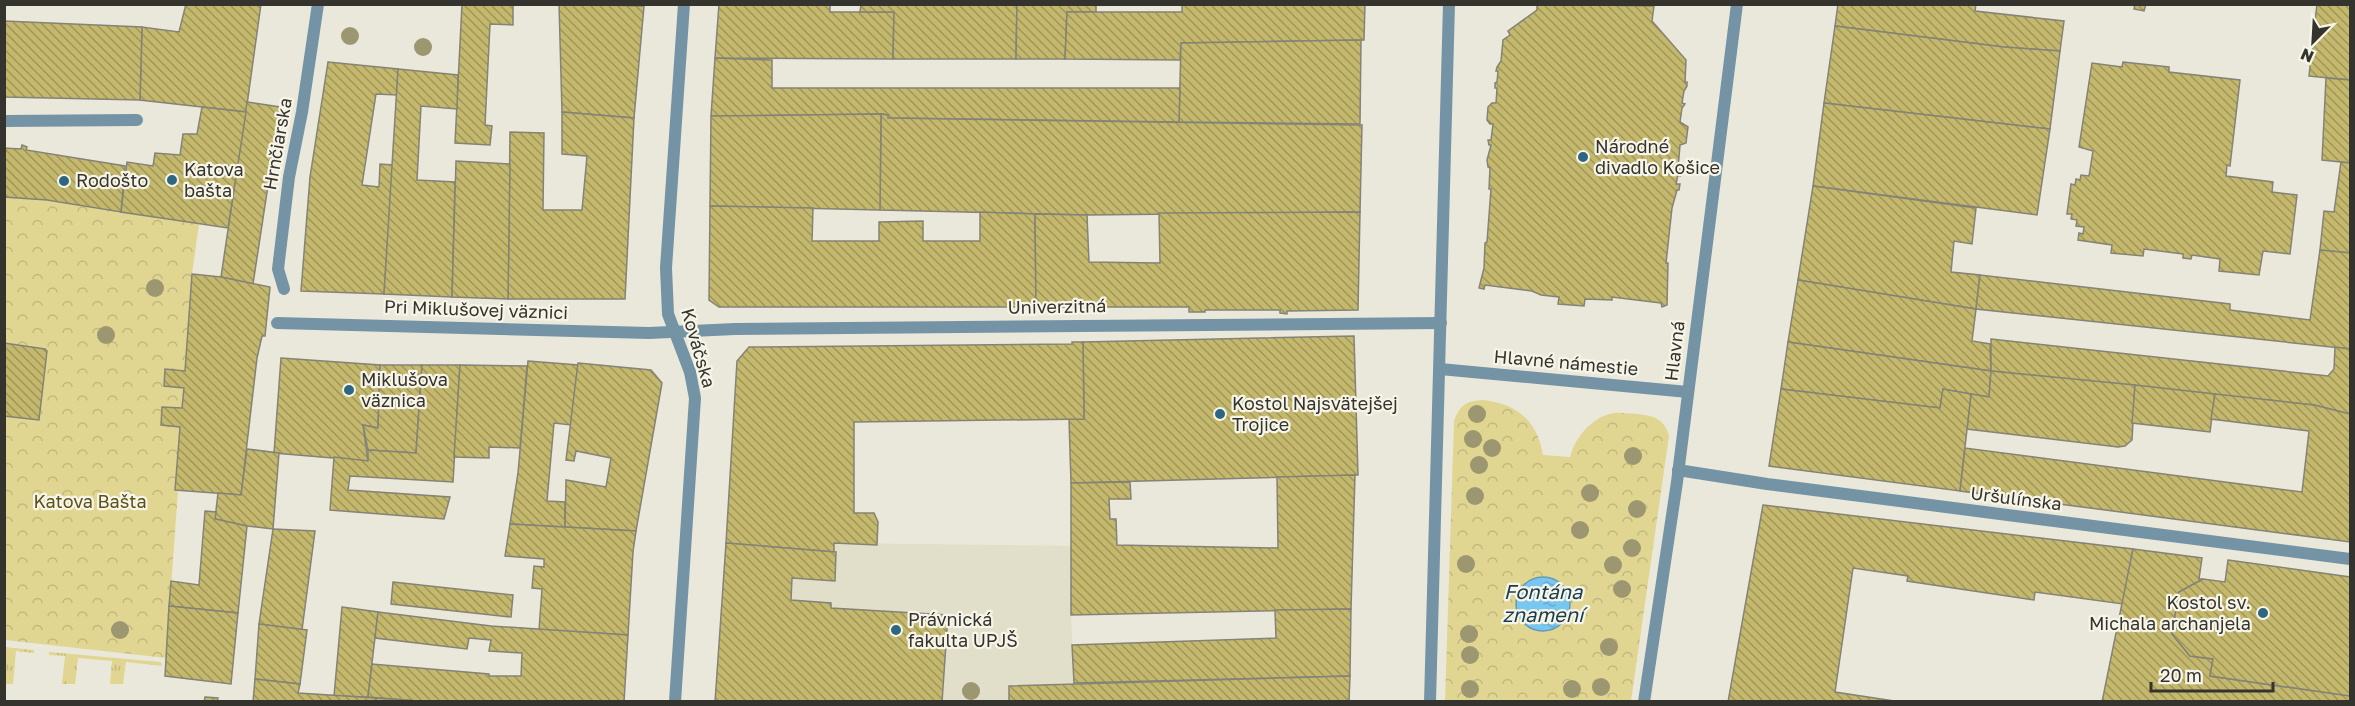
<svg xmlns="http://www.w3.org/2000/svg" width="2355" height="706" viewBox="0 0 2355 706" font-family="'Golos Text',sans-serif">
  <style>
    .built { fill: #e1deca }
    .grass { fill: url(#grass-tufts) }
    .forest { fill: url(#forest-crowns) }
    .water { fill: url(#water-ripples); stroke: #649bb6; stroke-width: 1.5 }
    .building { fill: url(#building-back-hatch); stroke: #848377; stroke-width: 1.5 }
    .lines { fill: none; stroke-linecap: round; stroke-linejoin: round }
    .street { stroke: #7494a5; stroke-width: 12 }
    .tree { fill: #9c9671 }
    .poi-dot { fill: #2e6580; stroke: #f7f5e8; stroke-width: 2 }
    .labels { text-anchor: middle; stroke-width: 4.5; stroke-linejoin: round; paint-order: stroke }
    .street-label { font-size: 18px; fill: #34332e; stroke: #f7f5e8 }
    .poi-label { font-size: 18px; fill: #34332e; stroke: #f7f5e8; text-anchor: start }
    .park-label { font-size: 18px; fill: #5c531b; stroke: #f7f5e8 }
    .water-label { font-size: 20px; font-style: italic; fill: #183c4d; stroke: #f7f5e8 }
  </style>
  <defs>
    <pattern id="grass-tufts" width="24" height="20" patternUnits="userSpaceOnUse" patternTransform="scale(1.5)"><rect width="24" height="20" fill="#e1d691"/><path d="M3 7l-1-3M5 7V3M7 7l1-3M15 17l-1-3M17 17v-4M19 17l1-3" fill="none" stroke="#c2b87d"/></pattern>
    <pattern id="forest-crowns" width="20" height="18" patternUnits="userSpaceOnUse" patternTransform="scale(1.5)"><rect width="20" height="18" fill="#e1d691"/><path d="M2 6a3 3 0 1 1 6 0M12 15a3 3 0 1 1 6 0" fill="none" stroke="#c2b87d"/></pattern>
    <pattern id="water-ripples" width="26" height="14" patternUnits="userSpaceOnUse" patternTransform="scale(1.5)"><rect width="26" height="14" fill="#78c7f0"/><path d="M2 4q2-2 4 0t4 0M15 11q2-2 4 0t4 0" fill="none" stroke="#68abce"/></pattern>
    <pattern id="building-back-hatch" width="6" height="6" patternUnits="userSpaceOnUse" patternTransform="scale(1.5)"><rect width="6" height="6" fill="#c4b86d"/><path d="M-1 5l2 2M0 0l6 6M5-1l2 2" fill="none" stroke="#a0965a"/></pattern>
  </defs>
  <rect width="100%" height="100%" fill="#eae8db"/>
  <path class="built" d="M726 543 834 552V543L1072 546 1071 615 1074 683 1009 686V701L715 702Z"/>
  <g class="grass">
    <path d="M5 647 34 650V653L16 651 13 684H5Z"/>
    <path d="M49 652 161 662 162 666 126 662 123 684H110L112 661 78 658 75 684H62L65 656 49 655Z"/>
  </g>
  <g class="forest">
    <path d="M5 197 47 200 199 224 192 274 185 371 166 369 184 388 182 408 162 407 161 425 180 427 175 489 178 490 166 658 5 640V416L39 420 47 351 45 349 5 343Z"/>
    <path d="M1483 400C1518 404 1537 421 1543 455L1570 457C1575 437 1593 416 1614 413 1622 412 1630 414 1638 414 1654 416 1665 419 1669 436L1631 701 1445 702 1454 421C1460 405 1466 401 1483 400Z"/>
  </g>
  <circle class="water" cx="1543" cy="604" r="27"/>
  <g class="building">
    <path d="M186 4H261L246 112 140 100 142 27 179 32Z"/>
    <path d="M462 4H513V25L490 24 485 125 492 126 490 145 455 143Z"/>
    <path d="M559 4 644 6 634 118 562 112Z"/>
    <path d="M719 4H830V12H894L893 59 715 58Z"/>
    <path d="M861 4H1017L1016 59H893L894 12H860Z"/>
    <path d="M1017 4H1096V12H1067L1065 59H1016Z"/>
    <path d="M1182 4H1365L1364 40 1181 43 1180 60 1065 59 1067 12H1182Z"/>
    <path d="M1537 4 1654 6 1652 21 1686 60 1685 82H1687V86L1684 91 1682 103 1685 104 1682 108 1680 122 1688 127 1686 143 1680 145 1678 169H1680V176L1678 175 1676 184H1680L1679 190H1677L1672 208 1666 263H1668L1667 305 1662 307 1661 303 1612 297V300L1585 299 1584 306 1558 304 1559 297 1541 295 1532 291 1485 285 1484 289 1479 288 1484 268 1485 243 1487 242 1491 189H1489L1490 168 1488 167 1487 160 1491 145H1489L1488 140H1491L1493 124H1490L1487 120 1488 107 1492 103H1496L1497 88H1495V83L1497 82 1498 71H1496L1497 67 1501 61 1503 40 1510 35 1508 31 1537 10Z"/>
    <path d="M1838 4H1976L1975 11 2064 21 2060 51 2004 47 1835 26Z"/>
    <path d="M2135 4H2146L2144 11 2134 9Z"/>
    <path d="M2317 4H2350V80L2309 76Z"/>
    <path d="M4 21 142 27 140 100 4 97Z"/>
    <path d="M1835 26 2004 47 2060 51 2050 129 1824 103Z"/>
    <path d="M1361 40 1360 124 1179 122 1181 43Z"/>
    <path d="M715 58 772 60V88H1180L1179 122 888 118V115L881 114 711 116Z"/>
    <path d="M328 62 398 69 397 95 376 94 362 185 379 187 380 164 393 165 384 294 301 291 310 177Z"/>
    <path d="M2123 62 2169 67V72L2240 80 2230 166 2227 165 2226 176 2273 182 2272 192 2297 195 2290 254 2263 251 2259 275 2219 271 2220 259 2192 255 2191 259 2183 258V254L2144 249 2143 256 2111 253 2112 245 2078 240 2079 233 2083 234 2084 227 2076 226 2077 220 2071 219 2072 214H2067L2071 184 2075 185 2076 179 2080 180 2081 175 2089 176 2093 151 2079 147 2092 63 2122 67Z"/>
    <path d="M398 69 458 75 457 109 421 106 417 180 455 182 452 297 384 294Z"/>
    <path d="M2326 78 2350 80V163L2322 160Z"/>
    <path d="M247 102 280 107 253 284 221 277Z"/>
    <path d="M1824 103 2050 129 2037 215 1813 186Z"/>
    <path d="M202 107 246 112 228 228 121 212 127 162 153 166 155 153 180 155 183 134H197Z"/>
    <path d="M562 112 634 118 625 299H508L510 132 544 133 543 210H582L587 156 562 154Z"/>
    <path d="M881 114 888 115V118L1362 125 1360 212 1087 215 880 210Z"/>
    <path d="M881 114 880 210 710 206 711 116Z"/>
    <path d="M22 145 27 147 26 150 125 166 121 212 47 200 4 197V148L21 149Z"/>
    <path d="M456 161 510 164 508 299 452 297Z"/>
    <path d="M2341 162 2350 163V253L2320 250 2324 211 2334 212Z"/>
    <path d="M1813 186 1976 208 1972 244 1954 241 1951 272 1980 275 1976 309 1798 280Z"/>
    <path d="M710 206 813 208 812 241H879V222L923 221V241H980V212L1035 214 1036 307H719L709 300Z"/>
    <path d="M1360 212 1358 310 1287 311V314L1280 313V310H1205V312H1189V307H1036L1035 214 1087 215 1089 262 1160 263 1159 213Z"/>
    <path d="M2320 250 2350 253V349L1976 309 1980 275 2230 304V310L2310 320Z"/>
    <path d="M192 274 221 277 270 287 265 336H262L257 358 241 495 175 490 180 427 161 425 162 407 182 408 184 388 164 386 165 369 185 371Z"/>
    <path d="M1798 280 1976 309 1972 341 1990 344 1991 371 1788 342Z"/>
    <path d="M1354 336 1358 475 1071 483 1069 419H1084L1083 342Z"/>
    <path d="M1991 339 2328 376 2334 369 2335 347 2350 349V414L2314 405 1991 371Z"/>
    <path d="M1072 342H1083L1084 419 854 422V513H874L878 522 877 545 834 543V552L726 543 737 361 749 347 1072 344Z"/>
    <path d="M1788 342 1991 371 1989 397 1943 389 1940 408 1781 389Z"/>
    <path d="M4 343 45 349 47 351 39 420 4 416Z"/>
    <path d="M281 358 380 365 378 428 363 425 368 461 274 453Z"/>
    <path d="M528 361 578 365 571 425 554 423 547 501 565 502V527L510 524 518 473Z"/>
    <path d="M578 363 651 370 662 383 636 531 565 527 566 480 606 487 611 458 576 451 574 461 566 460Z"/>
    <path d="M380 365H422L416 453 368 450 363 425 378 428Z"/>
    <path d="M422 365H460L453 482 350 476 348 490 450 497 444 519 330 510 334 457 368 461V450L416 453Z"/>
    <path d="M460 365 527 366 520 448 489 447V458L454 457Z"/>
    <path d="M1991 371 2135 385 2132 440 2125 446 2118 447 1967 429 1971 394 1989 397Z"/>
    <path d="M2135 385 2215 394 2210 432 2132 423Z"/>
    <path d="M1781 389 1940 408 1943 389 1971 394 1960 491 1769 466Z"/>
    <path d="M2215 394 2314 405 2350 414V542L1960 491 1965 448 2302 492 2309 431 2211 419Z"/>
    <path d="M247 449 279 453 273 529 247 526 215 519 218 493 241 495Z"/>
    <path d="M1355 475 1351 609 1071 615V483L1130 482 1131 499H1109L1110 519H1116L1117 545 1278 548 1277 477Z"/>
    <path d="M1763 505 2133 549 2123 604 2035 592 2034 600 1907 581 1908 576 1853 568 1835 692 1901 702H1728Z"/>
    <path d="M205 511 216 512 215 519 247 526 238 613 169 606 171 581 199 585Z"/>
    <path d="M510 524 636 531 633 552 628 635 539 630 542 589 532 588 534 566 544 567V559L505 556Z"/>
    <path d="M273 529 315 531 302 630 259 624Z"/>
    <path d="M726 543 836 552 835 581 792 578 791 600 831 603V608L948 615 942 702H715Z"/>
    <path d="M2133 549 2202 558 2199 579H2203L2179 592 2172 634 2190 656 2213 659 2210 676 2350 696V702H2102Z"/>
    <path d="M2228 560 2350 577V696L2210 676 2213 659 2190 656 2172 634 2179 592 2203 579 2225 582Z"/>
    <path d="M393 582 513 595 511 617 391 604Z"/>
    <path d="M169 606 238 613 231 684 165 676Z"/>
    <path d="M342 607 378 612 368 697 334 696Z"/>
    <path d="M1351 609 1350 676 1074 683 1072 645 1276 638 1275 610Z"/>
    <path d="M378 612 491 626 628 635 624 702H431L368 697 372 664 489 674V676H521L522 653 489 651 491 640 469 638 467 649 375 638Z"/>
    <path d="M259 624 307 630 300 684 255 679Z"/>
    <path d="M1350 676 1349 702H1009V686Z"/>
    <path d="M255 679 300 684 298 693 376 698V702H253Z"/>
    <path d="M205 697 218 698 217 702H204Z"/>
    <path d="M376 698 431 702H376Z"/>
  </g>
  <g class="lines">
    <g class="street">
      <path d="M4 121 137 120"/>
      <path d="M284 289 278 269 289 177 302 112 318 4"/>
      <path d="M277 323 649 333 735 329 1441 323"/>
      <path d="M1440 369 1688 392"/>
      <path d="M1678 470 1767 484 2350 559"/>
      <path d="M675 702 695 398 690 372 668 314 666 268 684 4"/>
      <path d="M1430 702 1449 4"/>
      <path d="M1644 702 1677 482 1737 4"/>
    </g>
  </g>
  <g class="tree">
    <circle cx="350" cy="36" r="9"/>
    <circle cx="423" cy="47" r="9"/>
    <circle cx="155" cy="288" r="9"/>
    <circle cx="106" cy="335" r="9"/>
    <circle cx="1477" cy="414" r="9"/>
    <circle cx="1473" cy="439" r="9"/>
    <circle cx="1492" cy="448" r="9"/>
    <circle cx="1633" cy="456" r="9"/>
    <circle cx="1479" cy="465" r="9"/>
    <circle cx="1590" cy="493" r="9"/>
    <circle cx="1475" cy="496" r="9"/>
    <circle cx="1637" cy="509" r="9"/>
    <circle cx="1580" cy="530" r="9"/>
    <circle cx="1632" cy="548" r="9"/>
    <circle cx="1466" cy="564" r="9"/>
    <circle cx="1613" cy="565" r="9"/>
    <circle cx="1622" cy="589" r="9"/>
    <circle cx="120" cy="630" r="9"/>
    <circle cx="1469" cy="634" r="9"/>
    <circle cx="1609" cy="647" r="9"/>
    <circle cx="1470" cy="655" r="9"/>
    <circle cx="1601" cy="687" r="9"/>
    <circle cx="1470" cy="689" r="9"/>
    <circle cx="1572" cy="689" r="9"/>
    <circle cx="971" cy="691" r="9"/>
  </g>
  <g class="poi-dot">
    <circle cx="1583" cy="157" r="6"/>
    <circle cx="172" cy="180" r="6"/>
    <circle cx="64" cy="181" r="6"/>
    <circle cx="349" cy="390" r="6"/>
    <circle cx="1220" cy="414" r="6"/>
    <circle cx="2263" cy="613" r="6"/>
    <circle cx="896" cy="630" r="6"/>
  </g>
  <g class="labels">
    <g class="street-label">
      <text transform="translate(278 144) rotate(-80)" y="6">Hrnčiarska</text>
      <text transform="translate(1057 307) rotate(-1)" y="6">Univerzitná</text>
      <text transform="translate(476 310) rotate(2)" y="6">Pri Miklušovej väznici</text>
      <text transform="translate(698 348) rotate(74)" y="6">Kováčska</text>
      <text transform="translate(1675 351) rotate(-83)" y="6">Hlavná</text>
      <text transform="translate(1566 363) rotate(5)" y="6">Hlavné námestie</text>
      <text transform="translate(2016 499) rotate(7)" y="6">Uršulínska</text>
    </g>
    <g class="poi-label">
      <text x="1595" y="153">Národné<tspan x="1595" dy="21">divadlo Košice</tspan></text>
      <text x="184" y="176">Katova<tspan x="184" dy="21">bašta</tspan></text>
      <text x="76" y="187">Rodošto</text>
      <text x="361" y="386">Miklušova<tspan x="361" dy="21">väznica</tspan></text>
      <text x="1232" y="410">Kostol Najsvätejšej<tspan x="1232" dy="21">Trojice</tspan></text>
      <text x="2251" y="609" text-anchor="end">Kostol sv.<tspan x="2251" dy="21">Michala archanjela</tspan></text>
      <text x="908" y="626">Právnická<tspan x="908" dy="21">fakulta UPJŠ</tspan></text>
    </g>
    <g class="park-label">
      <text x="90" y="508">Katova Bašta</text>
    </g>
    <g class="water-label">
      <text x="1543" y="599">Fontána<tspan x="1543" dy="23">znamení</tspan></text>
    </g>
  </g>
  <rect width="2355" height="706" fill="none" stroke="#34332e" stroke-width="12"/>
  <g transform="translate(2313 42) rotate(204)" stroke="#f7f5e8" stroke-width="4.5" paint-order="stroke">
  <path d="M0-4.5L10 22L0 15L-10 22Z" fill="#34332e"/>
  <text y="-9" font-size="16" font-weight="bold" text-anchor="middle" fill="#34332e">N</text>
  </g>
  <path d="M2151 682v9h122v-9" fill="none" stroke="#34332e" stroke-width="3"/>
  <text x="2160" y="682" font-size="18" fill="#34332e" stroke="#f7f5e8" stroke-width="4.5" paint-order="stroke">20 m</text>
</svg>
